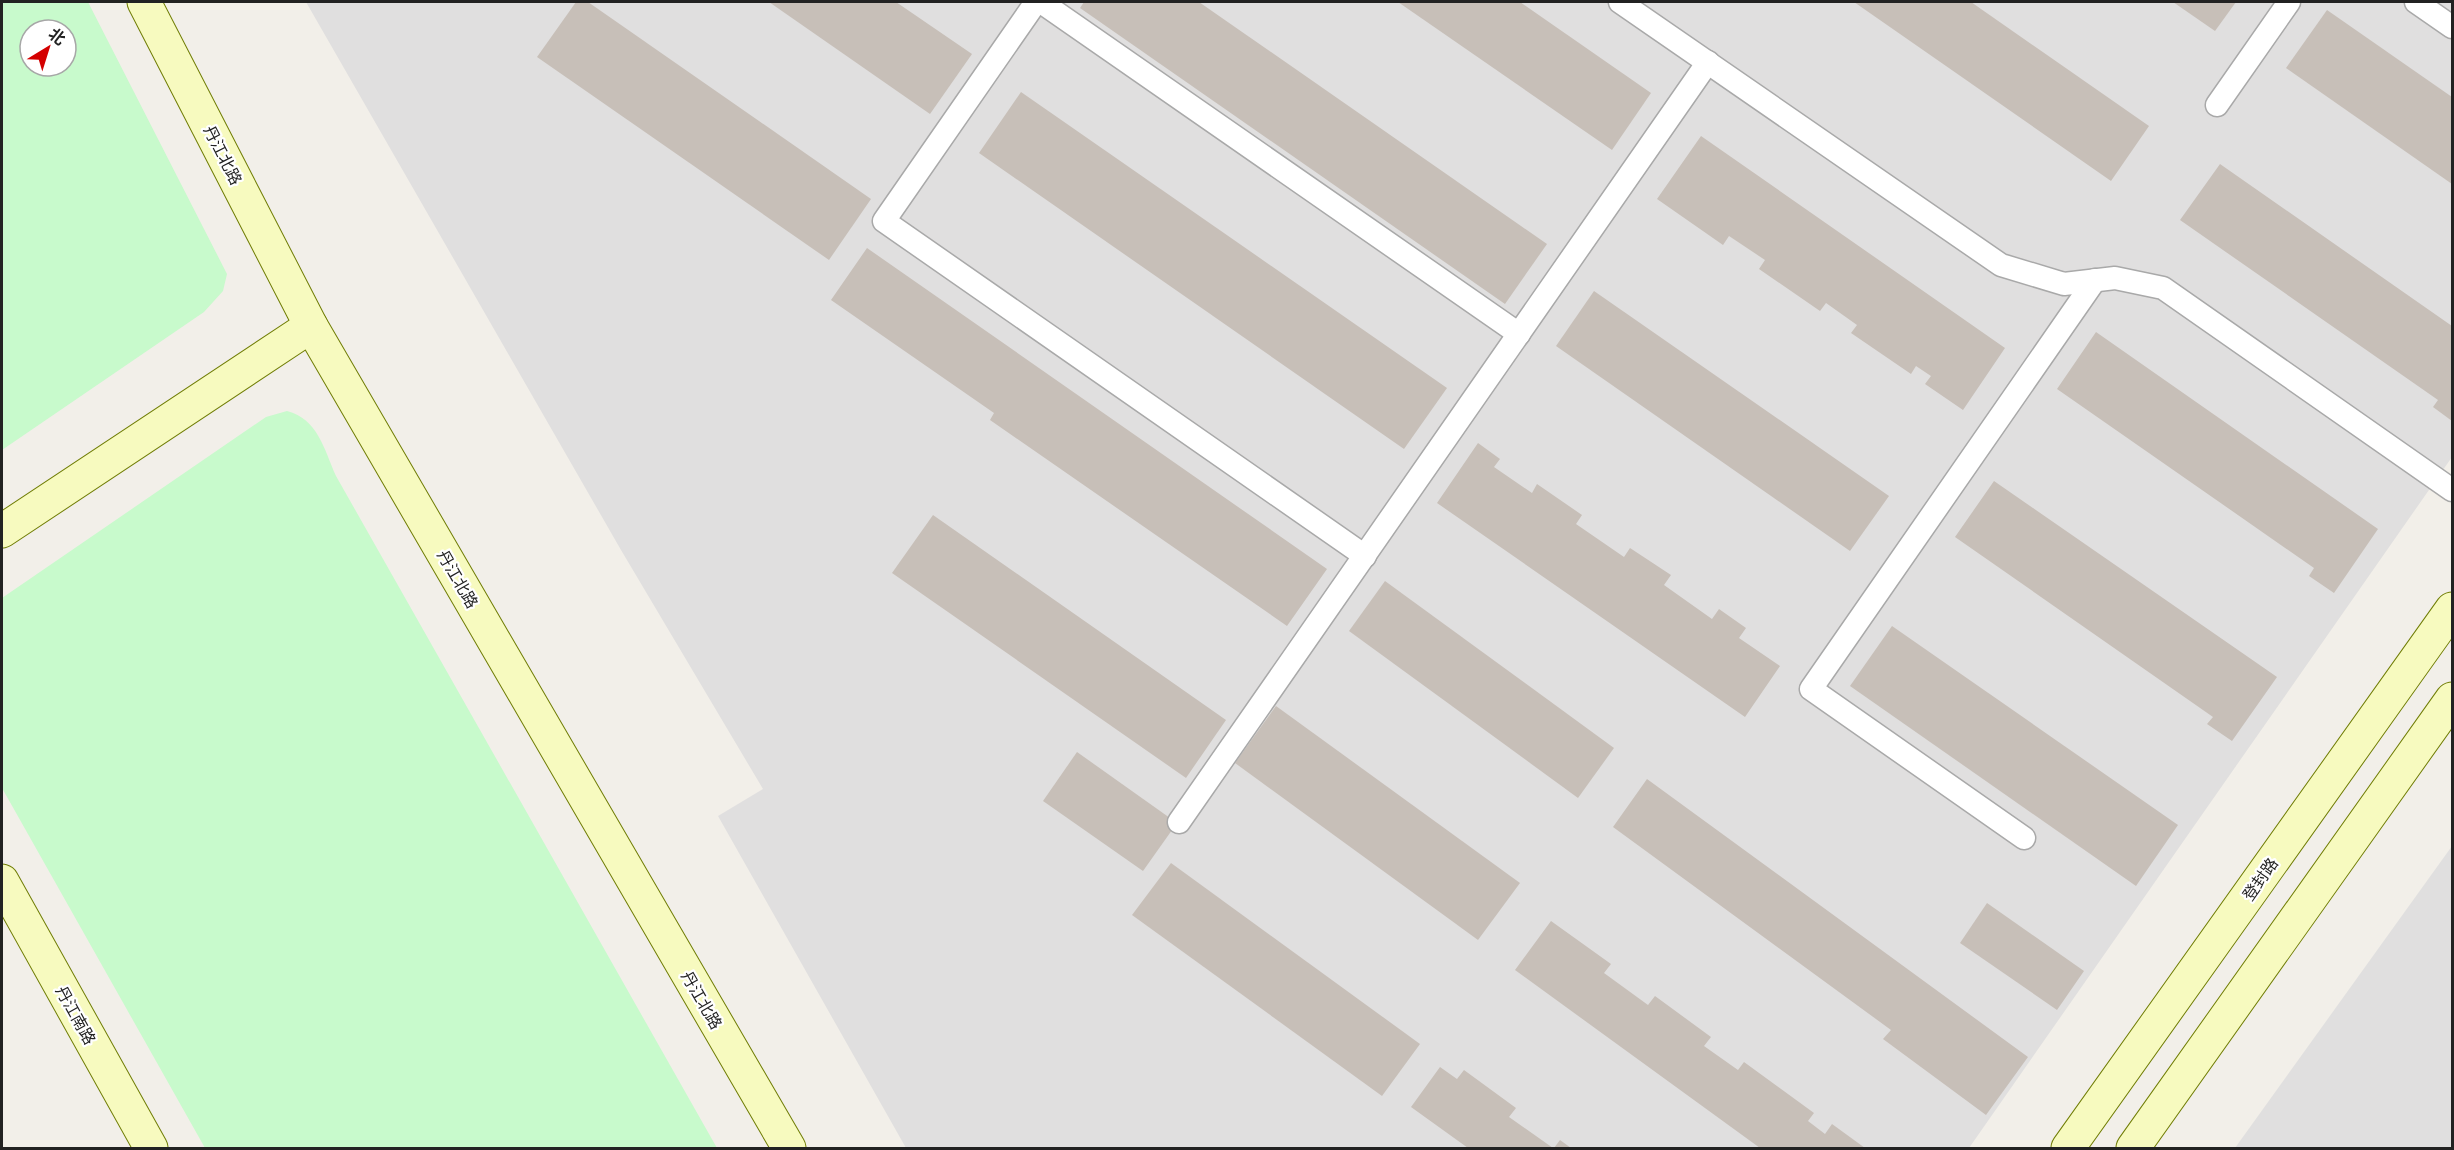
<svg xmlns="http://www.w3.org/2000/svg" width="2454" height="1150" viewBox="0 0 2454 1150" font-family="'Varela Round','Noto Sans SC',sans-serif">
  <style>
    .residential { fill: #e0dfdf }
    .park { fill: #c8facc; fill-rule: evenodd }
    .building { fill: #c7bfb8 }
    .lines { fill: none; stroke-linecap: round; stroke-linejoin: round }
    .lane-casing { stroke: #a9a9a9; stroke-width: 25 }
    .secondary-casing { stroke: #707d05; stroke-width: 35 }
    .lane { stroke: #fff; stroke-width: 22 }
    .secondary { stroke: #f7fabf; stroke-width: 33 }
    .labels { text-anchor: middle; stroke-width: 4.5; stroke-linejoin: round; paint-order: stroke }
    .street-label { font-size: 16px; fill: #222; stroke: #fff }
  </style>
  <rect width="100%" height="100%" fill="#f2efe9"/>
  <g class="residential">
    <path d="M306 2H2452V457L1969 1148H906L718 816 763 789 621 550Z"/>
    <path d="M2452 846V1148H2235Z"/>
  </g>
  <g class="park">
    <path d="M2 2H88L227 274 223 291 204 312 2 450ZM30 30H66V66H30Z"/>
    <path d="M287 411C318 419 324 449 336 476L717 1148H205L2 788V598L266 417Z"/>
  </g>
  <g class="building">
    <path d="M576 2H588L871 199 829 260 537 57Z"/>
    <path d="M769 2H896L972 54 930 114Z"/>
    <path d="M1084 2H1199L1547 244 1505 304 1080 8Z"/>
    <path d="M1398 2H1520L1651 93 1612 150Z"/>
    <path d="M1854 2H1971L2149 126 2111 181Z"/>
    <path d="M2173 2H2236L2215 31Z"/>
    <path d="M2327 10 2452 97V184L2286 68Z"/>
    <path d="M1021 92 1447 388 1404 449 979 153Z"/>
    <path d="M1701 136 2005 348 1963 410 1925 384 1931 376 1916 366 1911 374 1851 333 1857 325 1826 303 1820 311 1759 269 1765 260 1729 236 1723 245 1657 199Z"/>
    <path d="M2220 164 2452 326V421L2433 407 2438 400 2180 220Z"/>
    <path d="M867 248 1327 569 1287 626 990 420 994 413 831 300Z"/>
    <path d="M1594 291 1889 496 1850 551 1556 346Z"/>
    <path d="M2096 332 2378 529 2334 593 2309 576 2314 568 2057 389Z"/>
    <path d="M1478 443 1500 459 1494 467 1532 493 1537 484 1582 515 1576 524 1624 557 1630 548 1671 575 1664 585 1712 619 1719 609 1746 628 1739 638 1780 666 1745 717 1437 503Z"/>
    <path d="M1994 481 2277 677 2232 741 2207 724 2213 717 1955 537Z"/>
    <path d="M933 515 1226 720 1186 778 892 573Z"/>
    <path d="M1385 581 1614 748 1578 798 1349 631Z"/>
    <path d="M1892 626 2178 825 2136 886 1850 686Z"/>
    <path d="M1276 706 1520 883 1478 940 1235 763Z"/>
    <path d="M1077 752 1177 823 1143 871 1043 801Z"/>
    <path d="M1647 779 2028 1057 1986 1115 1883 1039 1891 1030 1613 827Z"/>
    <path d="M1171 863 1420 1044 1382 1096 1132 915Z"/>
    <path d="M1987 903 2084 971 2057 1010 1960 943Z"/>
    <path d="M1551 921 1611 964 1604 973 1648 1005 1655 996 1711 1037 1704 1046 1738 1070 1744 1062 1814 1113 1808 1121 1825 1134 1832 1124 1865 1148H1760L1515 970Z"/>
    <path d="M1440 1067 1457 1079 1464 1070 1516 1108 1509 1117 1553 1148H1468L1411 1107Z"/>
    <path d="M1560 1140 1571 1148H1554Z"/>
  </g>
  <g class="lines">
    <g class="lane-casing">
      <g id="lane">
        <path d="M1036 2 884 221 1365 556"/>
        <path d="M1041 2 1519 334"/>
        <path d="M1620 2 2001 265 2064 284 2115 278 2163 288 2452 490"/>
        <path d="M2416 2 2452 27"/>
        <path d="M2217 105 2289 2"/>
        <path d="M1179 822 1708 62"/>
        <path d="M2024 838 1811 689 2095 280"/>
      </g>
    </g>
    <g class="secondary-casing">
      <g id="secondary">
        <path d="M144 2 311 326 789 1148"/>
        <path d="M2 531 311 326"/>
        <path d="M2 881 151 1148"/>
        <path d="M2068 1148 2452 609"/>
        <path d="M2133 1148 2452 699"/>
      </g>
    </g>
    <use href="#lane" class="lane"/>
    <use href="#secondary" class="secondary"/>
  </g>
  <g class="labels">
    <g class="street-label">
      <text transform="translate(223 155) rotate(63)" y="6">丹江北路</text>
      <text transform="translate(458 579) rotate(60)" y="6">丹江北路</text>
      <text transform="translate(2260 879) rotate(-55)" y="6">登封路</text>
      <text transform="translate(702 1000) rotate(60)" y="6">丹江北路</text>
      <text transform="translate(76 1015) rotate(61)" y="6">丹江南路</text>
    </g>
  </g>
  <rect width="2454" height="1150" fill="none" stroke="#222222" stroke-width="6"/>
  <g transform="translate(48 48) rotate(38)"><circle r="28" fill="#ffffff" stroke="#a7a7a7" stroke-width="1.5"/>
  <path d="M0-4.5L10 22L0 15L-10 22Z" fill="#d40000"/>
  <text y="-9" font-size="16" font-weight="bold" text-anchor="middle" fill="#222222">北</text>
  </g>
</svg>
